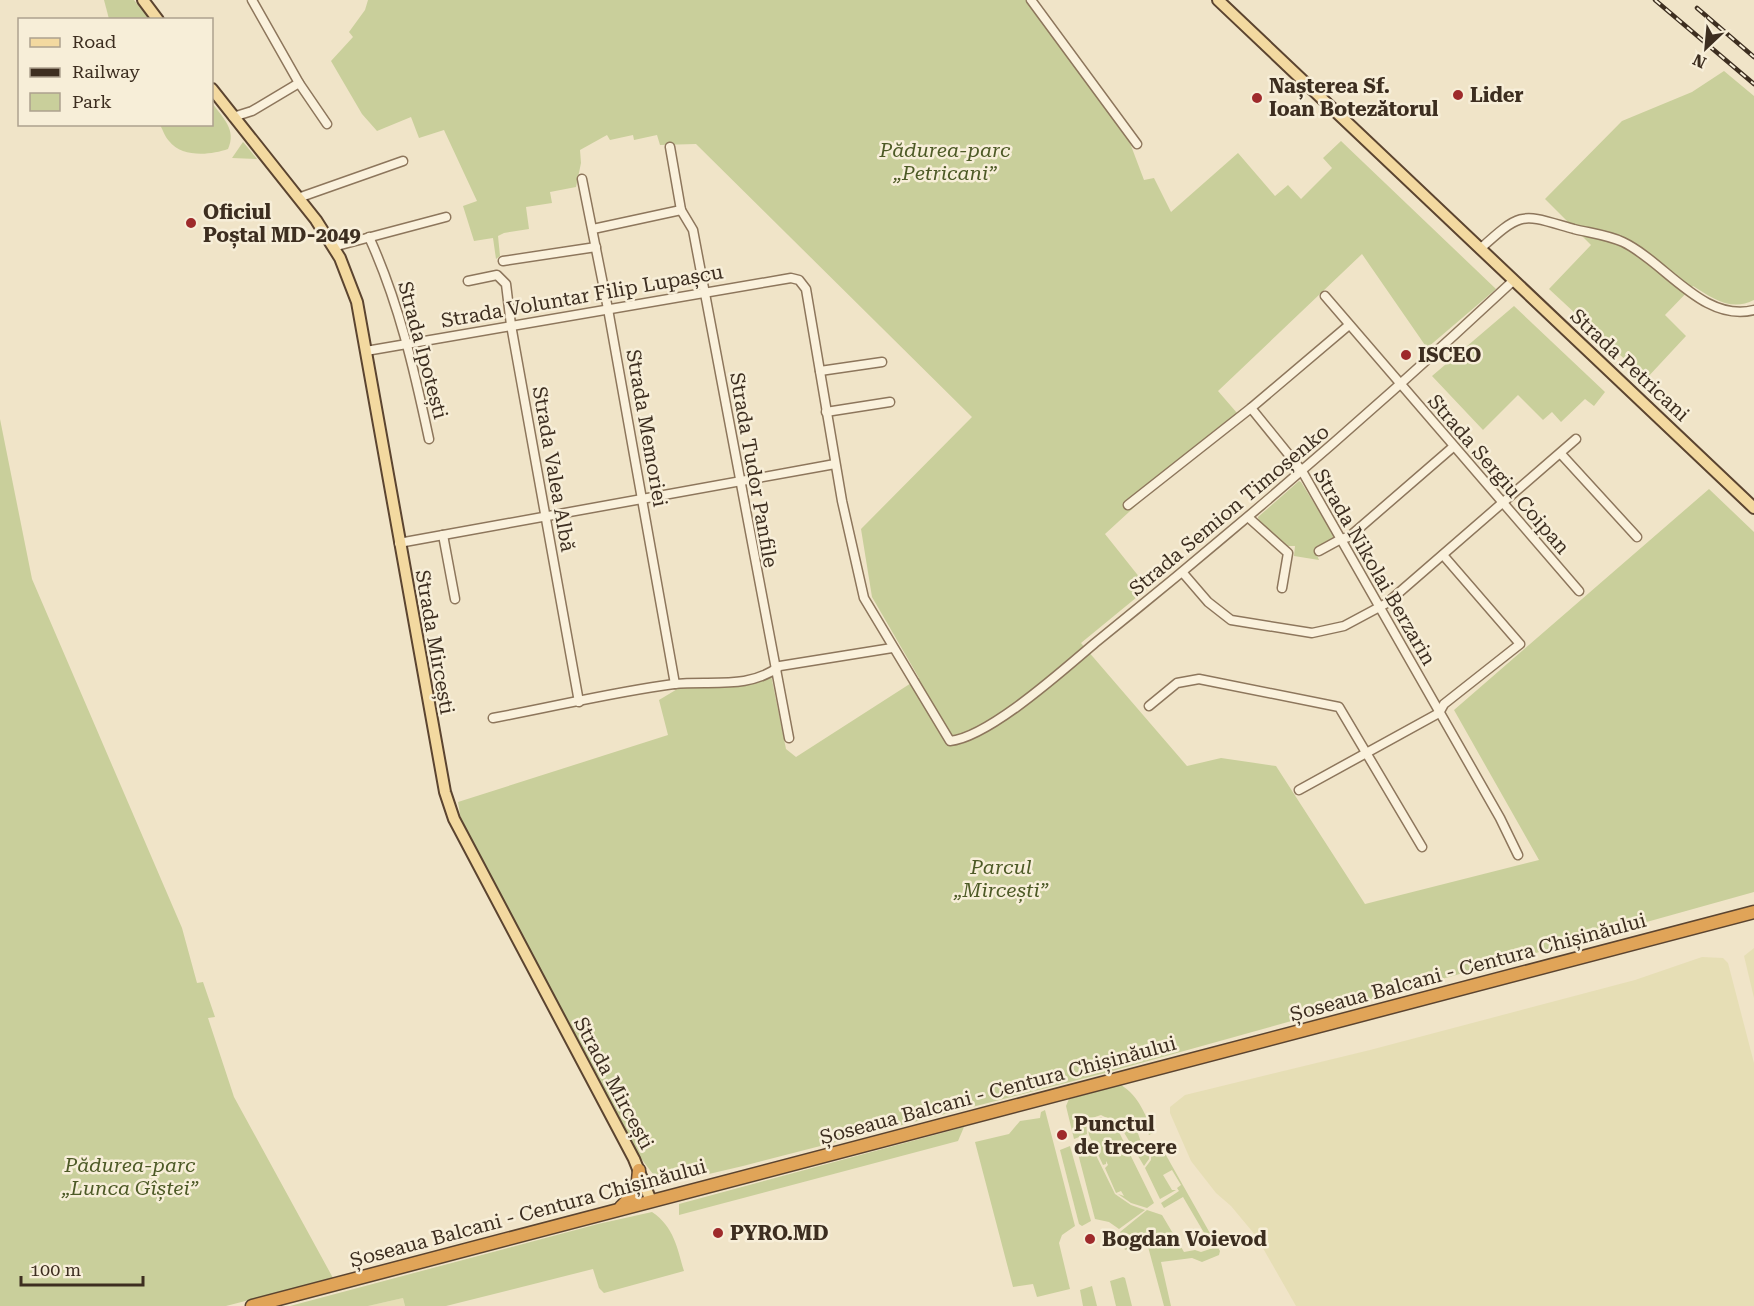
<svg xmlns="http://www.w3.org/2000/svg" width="1754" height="1306" viewBox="0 0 1754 1306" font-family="'Roboto Serif',serif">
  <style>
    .farmland { fill: #e6deb5 }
    .green { fill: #c9cf9b }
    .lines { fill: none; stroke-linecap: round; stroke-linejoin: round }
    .minor-casing { stroke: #8d765c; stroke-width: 11 }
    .major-casing { stroke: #5b4430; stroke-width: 14 }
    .highway-casing { stroke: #5b4430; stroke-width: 15 }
    .minor { stroke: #faf1dc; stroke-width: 8 }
    .major { stroke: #f3d9a0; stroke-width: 10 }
    .highway { stroke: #e0a458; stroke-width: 12 }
    .rail-casing { stroke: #3d2e20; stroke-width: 4.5 }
    .rail { stroke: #f7eed8; stroke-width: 2; stroke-dasharray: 7; stroke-linecap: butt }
    .poi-dot { fill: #9e2a2b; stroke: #f7eed8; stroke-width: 2 }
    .labels { text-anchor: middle; stroke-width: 5; stroke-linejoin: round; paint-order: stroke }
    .poi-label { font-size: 20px; font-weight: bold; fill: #3d2e20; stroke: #f7eed8; text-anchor: start }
    .park-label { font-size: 20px; font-style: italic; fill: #4d5a26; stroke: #f7eed8 }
    .street-label { font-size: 20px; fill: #3d2e20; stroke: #f7eed8 }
  </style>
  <rect width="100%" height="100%" fill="#f0e4c8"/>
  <g class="farmland">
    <path d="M1754 948V998L1744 956Z"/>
    <path d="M1702 957 1723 958 1728 963 1754 1063V1306H1296L1256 1236 1231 1206 1216 1193 1191 1161 1170 1113V1107L1185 1095 1370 1050 1635 980Z"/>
    <path d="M403 1298 405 1306H368Z"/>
  </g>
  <g class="green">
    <path d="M104 0H134L149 19H109Z"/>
    <path d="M368 0H1027L1130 143 1144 180 1154 178 1171 212 1238 153 1275 196 1288 185 1301 199 1332 168 1323 158 1341 141 1496 289 1427 348 1362 254 1218 391 1237 413 1105 534 1148 588 1081 643 1187 766 1221 758 1276 766 1365 904 1539 860 1454 710 1709 489 1754 532V892L1105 1073 743 1166 696 1177 656 1178 633 1148 462 826 458 802 668 735 659 700 679 688 717 687 771 675 786 749 796 757 919 678 872 597 861 529 972 417 696 144 660 145 657 135 634 140 633 135 610 140 607 135 580 150 581 163 576 187 550 192 552 203 526 207 529 229 504 233 498 236 500 256 496 259 493 238 474 241 463 206 477 201 444 130 419 138 411 117 377 131 362 114 331 61 353 37 349 32 365 10Z"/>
    <path d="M1724 71 1754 96V300C1731 312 1712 298 1693 286L1665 315 1686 336 1646 379 1549 289 1591 245 1545 199 1622 121 1692 92Z"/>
    <path d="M212 103C223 118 237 130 228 149 211 155 182 158 169 141 165 137 163 130 160 125L212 124Z"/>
    <path d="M243 142 244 143 257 159 232 158Z"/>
    <path d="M1514 306 1605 392 1594 406 1585 399 1561 422 1552 412 1543 420 1518 395 1483 430 1432 376Z"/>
    <path d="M0 419 32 579 182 928 197 983 203 982 215 1017 208 1018 234 1097 333 1278 226 1306H0Z"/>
    <path d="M1299 481 1301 482 1333 534V538L1314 548 1319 560 1294 556 1295 546H1288L1282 541H1277L1259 524 1258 517Z"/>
    <path d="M1121 1085C1139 1096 1146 1116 1153 1133L1149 1135 1142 1119 1134 1122 1142 1145 1150 1144 1149 1159 1144 1166 1119 1124 1101 1115 1086 1120 1087 1134 1074 1139 1066 1106 1069 1099Z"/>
    <path d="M1045 1110 1075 1226 1062 1235 1059 1243 1070 1289 1037 1297 1033 1284 1013 1287 975 1142 1009 1134 1020 1121 1040 1118 1041 1112Z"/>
    <path d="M1101 1117 1116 1126 1154 1203 1147 1208 1131 1203 1118 1194 1124 1196 1121 1191 1116 1193 1105 1168 1108 1165 1106 1161V1164L1103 1165 1089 1135 1087 1122Z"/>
    <path d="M964 1127 958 1141 679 1215V1204Z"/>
    <path d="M1088 1139 1115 1194 1131 1205 1145 1210 1119 1229 1109 1222 1095 1219 1075 1142Z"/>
    <path d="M1158 1141 1220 1251 1219 1255 1202 1262 1192 1258 1161 1262 1171 1306H1164L1147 1243 1138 1246 1135 1235 1132 1234 1136 1246 1125 1250 1120 1232 1147 1210 1162 1215 1184 1252 1195 1250 1201 1252 1213 1248 1183 1197 1164 1208 1161 1203 1179 1191 1177 1188 1181 1185 1172 1170 1163 1175 1172 1190H1176L1160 1199 1145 1168 1151 1160 1152 1143Z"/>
    <path d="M1070 1146 1091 1221 1082 1226 1079 1224 1060 1150Z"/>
    <path d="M652 1212C674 1227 677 1247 684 1271L604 1293 599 1288 593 1269 446 1306H405L403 1298 368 1306H290L598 1224Z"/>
    <path d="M1123 1277 1125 1278 1132 1306H1116L1110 1281Z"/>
    <path d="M1092 1286 1097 1306H1083L1080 1290Z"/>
  </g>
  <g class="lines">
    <g class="minor-casing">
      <g id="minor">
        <path d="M252 0 299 83 327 124"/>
        <path d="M1031 0 1137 144"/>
        <path d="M233 117 252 111 299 83"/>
        <path d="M670 147 681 210 693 230 789 738"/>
        <path d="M582 179 608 309 675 684"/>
        <path d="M298 198 403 161"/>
        <path d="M593 229 681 210"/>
        <path d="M369 237C399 303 414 369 429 439"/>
        <path d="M333 247 446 217"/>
        <path d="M1480 249C1523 210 1521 214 1574 229 1590 233 1608 235 1623 242 1665 262 1703 323 1754 310"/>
        <path d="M503 261 596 247"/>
        <path d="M468 281 497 275 506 284 511 325 579 702"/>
        <path d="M1325 296 1579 591"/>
        <path d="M366 351 791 278 799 280 806 289 842 501 864 598 950 741C989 737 1063 670 1095 643 1239 527 1379 406 1514 280"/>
        <path d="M820 371 882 362"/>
        <path d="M1251 408 1302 471 1500 818 1518 855"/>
        <path d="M826 412 890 402"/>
        <path d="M1561 454 1637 537"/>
        <path d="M1128 505 1251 408 1349 325"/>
        <path d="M1249 518 1288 553 1282 588"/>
        <path d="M443 535 455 599"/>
        <path d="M399 543 835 464"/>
        <path d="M1319 551 1341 539 1349 537 1453 447"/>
        <path d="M1183 573 1208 602 1231 620 1312 633 1344 626 1387 603 1576 439"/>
        <path d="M1149 706 1177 683 1199 679 1339 707 1422 847"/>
        <path d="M493 718C553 707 613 692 674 684 711 680 748 690 780 666L892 648"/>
        <path d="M1299 790 1439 713 1444 704 1520 644 1443 555"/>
      </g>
    </g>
    <g class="major-casing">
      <g id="major">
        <path d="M143 0 158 20"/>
        <path d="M1218 0 1754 508"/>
        <path d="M212 89 316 220 340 258 357 302 445 792 454 819 634 1159 651 1201"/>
      </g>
    </g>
    <g class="highway-casing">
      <g id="highway">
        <path d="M621 1207 637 1191 639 1170"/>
        <path d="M252 1306 1754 912"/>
      </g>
    </g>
    <use href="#minor" class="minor"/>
    <use href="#major" class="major"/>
    <use href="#highway" class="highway"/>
    <g class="rail-casing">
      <g id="rail">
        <path d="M1655 0 1754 84"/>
        <path d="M1697 8 1754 57"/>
      </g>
    </g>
    <use href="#rail" class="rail"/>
  </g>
  <g class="poi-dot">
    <circle cx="1458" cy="95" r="6"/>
    <circle cx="1257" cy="98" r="6"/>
    <circle cx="191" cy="223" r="6"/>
    <circle cx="1406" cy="355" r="6"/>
    <circle cx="1062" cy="1135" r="6"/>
    <circle cx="718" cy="1233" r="6"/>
    <circle cx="1090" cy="1239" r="6"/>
  </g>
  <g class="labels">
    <g class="poi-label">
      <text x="1269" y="93">Nașterea Sf.<tspan x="1269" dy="23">Ioan Botezătorul</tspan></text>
      <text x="1470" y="102">Lider</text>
      <text x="203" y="219">Oficiul<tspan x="203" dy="23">Poștal MD-2049</tspan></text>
      <text x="1418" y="362">ISCEO</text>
      <text x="1074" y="1131">Punctul<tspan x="1074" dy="23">de trecere</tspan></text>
      <text x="730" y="1240">PYRO.MD</text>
      <text x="1102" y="1246">Bogdan Voievod</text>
    </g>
    <g class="park-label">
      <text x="945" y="157">Pădurea-parc<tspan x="945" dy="23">„Petricani”</tspan></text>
      <text x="1001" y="874">Parcul<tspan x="1001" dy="23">„Mircești”</tspan></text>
      <text x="130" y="1172">Pădurea-parc<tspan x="130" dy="23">„Lunca Gîștei”</tspan></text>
    </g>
    <g class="street-label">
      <text transform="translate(582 296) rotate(-10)" y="7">Strada Voluntar Filip Lupașcu</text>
      <text transform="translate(423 350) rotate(75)" y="7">Strada Ipotești</text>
      <text transform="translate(1630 365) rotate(43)" y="7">Strada Petricani</text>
      <text transform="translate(647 428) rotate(80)" y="7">Strada Memoriei</text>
      <text transform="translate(554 469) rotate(80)" y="7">Strada Valea Albă</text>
      <text transform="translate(754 470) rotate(80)" y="7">Strada Tudor Panfile</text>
      <text transform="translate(1499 474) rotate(49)" y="7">Strada Sergiu Coipan</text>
      <text transform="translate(1229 510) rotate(-40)" y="7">Strada Semion Timoșenko</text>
      <text transform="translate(1375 567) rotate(60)" y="7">Strada Nikolai Berzarin</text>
      <text transform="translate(435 642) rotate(80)" y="7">Strada Mircești</text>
      <text transform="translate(1468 967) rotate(-15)" y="7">Șoseaua Balcani - Centura Chișinăului</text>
      <text transform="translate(614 1083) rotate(62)" y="7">Strada Mircești</text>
      <text transform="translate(998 1090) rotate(-15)" y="7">Șoseaua Balcani - Centura Chișinăului</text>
      <text transform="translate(528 1213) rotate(-15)" y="7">Șoseaua Balcani - Centura Chișinăului</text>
    </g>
  </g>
  <rect x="18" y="18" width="195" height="108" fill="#f7eed8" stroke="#ada18e" stroke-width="1.5"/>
  <rect x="30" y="38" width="30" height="9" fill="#f3d9a0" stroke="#ada18e" stroke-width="1.5"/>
  <text x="72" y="48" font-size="18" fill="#3d2e20">Road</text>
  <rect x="30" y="68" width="30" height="9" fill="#3d2e20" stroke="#ada18e" stroke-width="1.5"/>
  <text x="72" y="78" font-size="18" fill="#3d2e20">Railway</text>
  <rect x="30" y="93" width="30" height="18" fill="#c9cf9b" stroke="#ada18e" stroke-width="1.5"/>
  <text x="72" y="108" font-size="18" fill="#3d2e20">Park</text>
  <g transform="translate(1706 48) rotate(206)" stroke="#f7eed8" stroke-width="4.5" paint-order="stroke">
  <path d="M0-4.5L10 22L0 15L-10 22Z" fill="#3d2e20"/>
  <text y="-9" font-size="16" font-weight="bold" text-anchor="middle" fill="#3d2e20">N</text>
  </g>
  <path d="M21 1276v9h122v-9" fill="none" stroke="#3d2e20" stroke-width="3"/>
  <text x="30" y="1276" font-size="18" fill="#3d2e20" stroke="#f7eed8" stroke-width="4.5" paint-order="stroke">100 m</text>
</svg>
